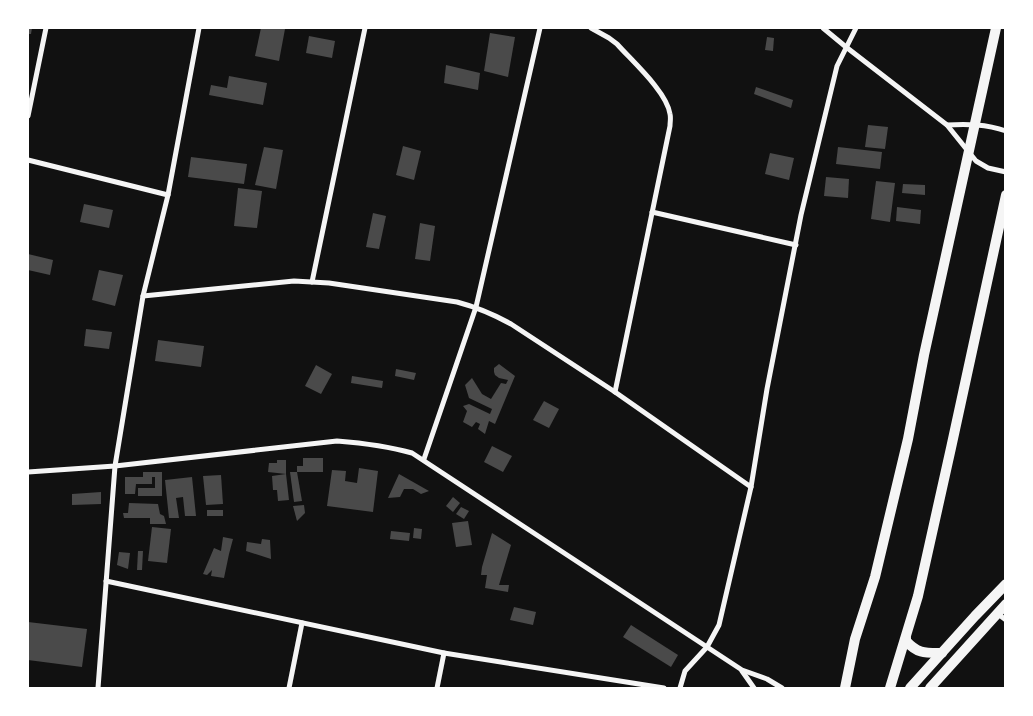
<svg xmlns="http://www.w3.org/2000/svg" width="1033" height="716" viewBox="0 0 1033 716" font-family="'Varela Round',sans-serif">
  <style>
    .building { fill: #4a4a4a }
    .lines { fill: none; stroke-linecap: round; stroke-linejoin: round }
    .minor { stroke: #f5f5f5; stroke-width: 5 }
    .secondary { stroke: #f5f5f5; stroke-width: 10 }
  </style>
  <rect width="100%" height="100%" fill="#111"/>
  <g class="building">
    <path d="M28 28H32L31 34H28Z"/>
    <path d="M261 28H276L285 29 279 61 255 56Z"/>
    <path d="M490 33 515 37 508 77 484 71Z"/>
    <path d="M309 36 335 41 332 58 306 53Z"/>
    <path d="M767 37 774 38 773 51 765 50Z"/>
    <path d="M446 65 480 73 478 90 444 83Z"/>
    <path d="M229 76 267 83 263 105 209 95 211 85 227 88Z"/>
    <path d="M756 87 793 100 791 108 754 94Z"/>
    <path d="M868 125 888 127 885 149 865 147Z"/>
    <path d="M403 146 421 151 414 180 396 175Z"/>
    <path d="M264 147 283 150 276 189 255 185Z"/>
    <path d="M838 147 882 152 880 169 836 164Z"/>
    <path d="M770 153 794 158 789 180 765 174Z"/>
    <path d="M191 157 247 164 244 184 188 177Z"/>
    <path d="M826 177 849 179 848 198 824 196Z"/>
    <path d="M876 181 895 183 890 222 871 219Z"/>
    <path d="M903 184 925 185V195L902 193Z"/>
    <path d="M238 188 262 191 257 228 234 226Z"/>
    <path d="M84 204 113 210 109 228 80 222Z"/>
    <path d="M897 207 921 210 920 224 896 221Z"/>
    <path d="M373 213 386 216 379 249 366 247Z"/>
    <path d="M420 223 435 226 430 261 415 259Z"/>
    <path d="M28 254 53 260 50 275 28 270Z"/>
    <path d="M99 270 123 275 115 306 92 300Z"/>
    <path d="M86 329 112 332 109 349 84 346Z"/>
    <path d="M158 340 204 346 201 367 155 361Z"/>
    <path d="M499 364 515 376 495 424 489 421 485 434 478 429 480 424 476 422 472 427 463 422 467 411 463 406 469 404 490 414 492 409 469 398 465 385 472 378 482 394 491 399 501 383 506 384 508 380 499 378 495 375 494 372V368Z"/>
    <path d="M316 365 332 374 321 394 305 386Z"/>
    <path d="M396 369 416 373 414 380 395 376Z"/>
    <path d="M352 376 383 381 382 388 351 383Z"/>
    <path d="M544 401 559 409 549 428 533 420Z"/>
    <path d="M492 446 512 456 503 472 484 462Z"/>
    <path d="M303 458H323V472H297V466H303Z"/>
    <path d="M277 460H286V474L268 472 269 463H277Z"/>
    <path d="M359 468 378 471 373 512 327 506 332 470 346 471 345 481 357 483Z"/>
    <path d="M143 472H162V496H138V488H155V477H152V484H136L135 494H125V477H143Z"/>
    <path d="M290 472H297L302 501 294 502Z"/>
    <path d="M286 474 289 500 278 501 277 490H273L272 476Z"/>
    <path d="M399 474 429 491 421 494 413 489H404L400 497 388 498Z"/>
    <path d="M221 475 223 504 206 505 203 476Z"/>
    <path d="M192 477 196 516H185L183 497 176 498 179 518H169L165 480Z"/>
    <path d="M101 492V504L72 505V494Z"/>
    <path d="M453 497 460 503 453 512 446 506Z"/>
    <path d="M129 503 158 504 160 514 164 516 166 524H150V518H124L123 513H128Z"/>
    <path d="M304 505 305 513 297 521 293 506Z"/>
    <path d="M461 507 469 511 464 519 456 514Z"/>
    <rect x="207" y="510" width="16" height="6"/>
    <path d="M468 521 472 545 456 547 452 523Z"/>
    <path d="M152 527 171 529 167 563 148 561Z"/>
    <path d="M414 528 422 529 421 539 413 538Z"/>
    <path d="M391 531 410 533 409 541 390 539Z"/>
    <path d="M492 533 511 545 499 585H509L508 592 485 588 487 575H481L482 567Z"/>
    <path d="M223 537 233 539 229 554 224 578 211 576 212 570 207 575 203 574 214 548 221 551Z"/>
    <path d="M262 539 270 540 271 559 246 551 247 542 261 544Z"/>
    <path d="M138 551H143L142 570H137Z"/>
    <path d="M119 552 130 553 128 569 117 565Z"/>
    <path d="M514 607 536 612 533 625 510 620Z"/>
    <path d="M28 622 87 629 82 667 28 660Z"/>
    <path d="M631 625 678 655 671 667 623 637Z"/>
  </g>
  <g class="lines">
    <g class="minor">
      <path d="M591 28 609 38 617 44C632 61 667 92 670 114 671 118 670 122 670 126L615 392"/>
      <path d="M823 28 846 47 947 125 976 161 988 168 1006 172"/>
      <path d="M28 116 46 28"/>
      <path d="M947 125C967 124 986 124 1006 131"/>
      <path d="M28 160 168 195"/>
      <path d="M652 212 796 245"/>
      <path d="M312 282 365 28"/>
      <path d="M143 296 294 281 329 283 457 302C476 307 493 314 511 324L615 392 751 487"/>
      <path d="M424 459 476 307 540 28"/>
      <path d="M28 472 115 466 337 441C362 443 387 446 412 453L742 670 767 679 782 688"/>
      <path d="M106 581 444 653 664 688"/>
      <path d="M998 614 1006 620"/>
      <path d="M742 671 754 688"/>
      <path d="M98 688 115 466 143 296 168 195 199 28"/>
      <path d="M289 688 302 623"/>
      <path d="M437 688 444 653"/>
      <path d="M680 688 685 671 707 647 719 625 751 487 767 389 801 215 837 66 856 28"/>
    </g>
    <g class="secondary">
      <path d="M906 638V641C918 654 925 653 942 653"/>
      <path d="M845 688 855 639 875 577 908 439 924 355 996 28"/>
      <path d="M890 688 918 596 951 448 1006 195"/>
      <path d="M910 688 975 616 1006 584"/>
      <path d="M930 688 1006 604"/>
    </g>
  </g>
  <rect width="1033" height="716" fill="none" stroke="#ffffff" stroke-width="58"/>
</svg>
